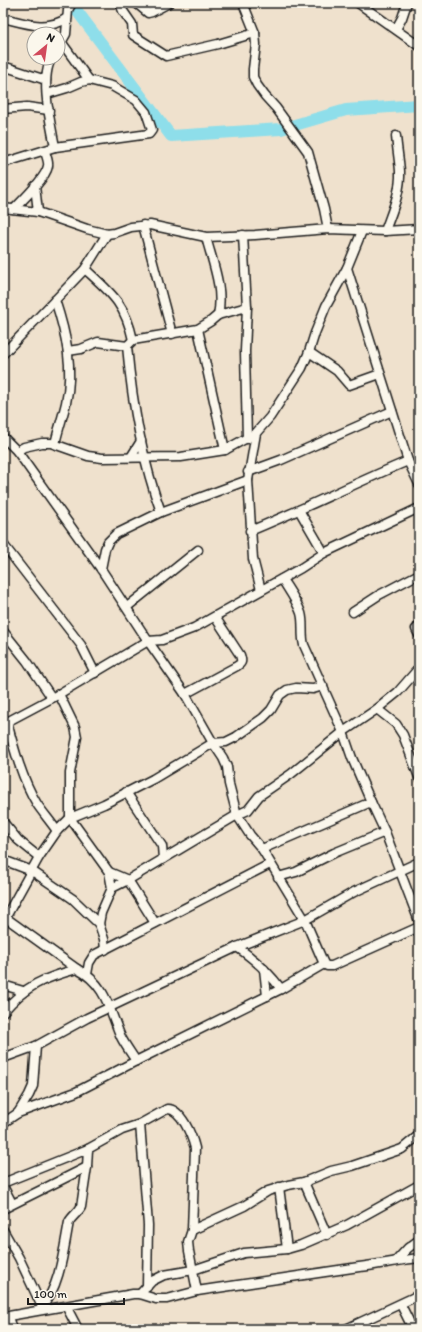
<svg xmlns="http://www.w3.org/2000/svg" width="422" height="1332" viewBox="0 0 422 1332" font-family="Itim,sans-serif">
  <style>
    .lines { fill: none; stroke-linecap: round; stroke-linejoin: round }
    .river { stroke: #8edeea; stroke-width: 12 }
    .street-casing { stroke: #1c1c1c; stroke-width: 11 }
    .street { stroke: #fbf7ec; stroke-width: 8 }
  </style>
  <rect width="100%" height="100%" fill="#efe1cd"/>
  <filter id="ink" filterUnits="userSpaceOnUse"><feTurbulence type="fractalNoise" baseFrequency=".025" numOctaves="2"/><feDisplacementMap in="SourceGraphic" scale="8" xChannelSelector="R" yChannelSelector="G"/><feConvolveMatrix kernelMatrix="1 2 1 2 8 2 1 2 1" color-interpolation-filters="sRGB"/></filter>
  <g filter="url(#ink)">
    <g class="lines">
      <path class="river" d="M71 3 171 136 281 129 346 110 419 105"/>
      <g class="street-casing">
        <g id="street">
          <path d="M120 3 123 11 132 24 133 35 166 56 218 44 255 33"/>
          <path d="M136 3 148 13 152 12 169 3"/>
          <path d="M243 3 255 33 256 44 253 69V77L257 85 265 96 276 108 308 152 324 209 328 229"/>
          <path d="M358 3 419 46"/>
          <path d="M3 18C24 23 47 32 67 18"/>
          <path d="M396 29 402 18 407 3"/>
          <path d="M62 43 89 80"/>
          <path d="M58 48 66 34 68 10 72 3"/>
          <path d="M52 58C39 77 51 125 55 147"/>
          <path d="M3 66 46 80"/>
          <path d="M3 109 27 107 49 110"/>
          <path d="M3 163 55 147 149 134 152 130 146 112 136 100 112 86 89 80 81 82 67 88 47 94"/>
          <path d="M35 186 38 212"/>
          <path d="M3 208 38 212 87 229 107 234 114 233 131 227 150 225 206 237 255 235 328 229 385 231 419 229"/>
          <path d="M14 209C23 200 46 178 48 166 49 162 46 156 45 151"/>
          <path d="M143 225 172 334"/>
          <path d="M362 231 347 268 408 461 419 484"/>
          <path d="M385 231C392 211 401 192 400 171 399 159 397 148 396 136"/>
          <path d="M243 235 247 307 245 351 247 439"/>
          <path d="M206 237C212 261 224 289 218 315"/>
          <path d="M85 269C111 293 125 303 133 340"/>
          <path d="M198 329 225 450"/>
          <path d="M68 351 81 349 98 342 127 346"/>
          <path d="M309 352 337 371 349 385 380 374"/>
          <path d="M3 354 85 269 107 234"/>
          <path d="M3 437 17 451 101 569 148 641 185 694 213 743 223 758 227 767 229 784 237 815 250 835 262 849 305 920 324 964 327 966H332L419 927"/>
          <path d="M55 444C58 430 63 416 66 403 74 368 66 333 55 300"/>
          <path d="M17 451 24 447 42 443H51L88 456 102 458 181 457 225 450 256 433"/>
          <path d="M131 457 141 441"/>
          <path d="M248 472 281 460 392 411"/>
          <path d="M299 510 324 553"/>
          <path d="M161 512C142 460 132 402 127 346L133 340 198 329 211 321 218 315 247 307"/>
          <path d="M250 531C304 509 355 483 408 461"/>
          <path d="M3 544 81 645 95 673"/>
          <path d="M101 569 105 549 108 542 116 534 161 512 248 480"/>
          <path d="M282 579C288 589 297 601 301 613 304 623 301 634 304 645L343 732 352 758 371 802 385 832 419 921"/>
          <path d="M261 590 253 559 248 480 256 433 270 417 302 368 309 352 315 333 326 306 347 268"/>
          <path d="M127 607 198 550"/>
          <path d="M353 612 379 595 419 574"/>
          <path d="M419 626 416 629 419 635"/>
          <path d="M3 631 27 661 52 698"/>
          <path d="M59 694 75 727 77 737 70 773V818L109 872 112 888 101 913 99 924 104 939 105 950"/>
          <path d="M185 694 237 666C242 663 242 661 240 655L215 617"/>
          <path d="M377 709 396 724 403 735 419 777"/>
          <path d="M7 722C14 749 22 779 37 804 43 813 51 822 57 831"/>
          <path d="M3 724 52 698 148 641 162 640 194 628 301 568 324 553 419 508"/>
          <path d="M126 792 162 846 163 859"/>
          <path d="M3 822 18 840 39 857"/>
          <path d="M262 849 371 802"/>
          <path d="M3 860 32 871 73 899 99 924"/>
          <path d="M109 872 128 880 155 923"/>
          <path d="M278 877 296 872 334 853 385 832"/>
          <path d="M112 888 128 880 237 815 248 810 259 796 291 774 343 732 377 709 398 692 419 668"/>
          <path d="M6 918 77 969"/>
          <path d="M3 922 39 857 57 831 70 818 104 804 153 779 213 743 226 742 236 737 263 718 271 710 280 695 287 690 296 688 313 689 323 686"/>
          <path d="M237 947C254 959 269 972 281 989"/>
          <path d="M264 969 267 996"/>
          <path d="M87 974 89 963 94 955 270 864"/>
          <path d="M3 985 23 991"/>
          <path d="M3 1012C26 985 44 978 77 969 106 984 109 1009 121 1037 125 1045 131 1053 136 1061"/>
          <path d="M3 1058 36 1046 87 1018 237 947 305 920 354 892 419 862"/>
          <path d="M18 1113 29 1095 33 1086 36 1046"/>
          <path d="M3 1123 18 1113 76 1092 136 1061 281 989 324 964"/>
          <path d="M140 1124 148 1225 147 1287"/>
          <path d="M304 1182 327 1235"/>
          <path d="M3 1183 88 1149 122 1130 140 1124 167 1109C181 1108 192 1136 195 1148L192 1230 188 1242 189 1251 197 1291"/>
          <path d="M3 1186 12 1203"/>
          <path d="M279 1187 287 1249"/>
          <path d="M3 1209 87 1167"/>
          <path d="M3 1230 19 1258 43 1309"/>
          <path d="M192 1230 244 1206 268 1191 288 1185 304 1182 331 1171 352 1166 402 1149 419 1135"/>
          <path d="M396 1261 408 1248 419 1240"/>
          <path d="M140 1294 152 1281 164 1275 193 1270 244 1253 287 1249 301 1245 347 1225 419 1185"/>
          <path d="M401 1305 413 1329"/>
          <path d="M42 1306C60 1288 64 1247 69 1222 72 1216 78 1213 81 1207L87 1167 88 1149"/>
          <path d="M66 1306 78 1329"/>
          <path d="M3 1317 133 1294H140L156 1299H167L197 1291 217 1288 359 1267C379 1265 399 1260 419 1258"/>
          <path d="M8 1317 12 1329"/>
          <path d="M346 1329 419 1295"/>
        </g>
      </g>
      <use href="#street" class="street"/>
    </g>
  </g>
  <rect width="422" height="1332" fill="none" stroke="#fbf7ec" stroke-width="16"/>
  <rect x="8" y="8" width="406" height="1316" fill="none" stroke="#1c1c1c" stroke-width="1.5" filter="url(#ink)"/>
  <g transform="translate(46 46) rotate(29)"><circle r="19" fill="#fbf7ec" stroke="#a29f99"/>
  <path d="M0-3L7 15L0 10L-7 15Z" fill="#d1495b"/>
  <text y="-6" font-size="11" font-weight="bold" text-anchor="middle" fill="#1c1c1c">N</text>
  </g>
  <path d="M28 1298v6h96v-6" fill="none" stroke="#1c1c1c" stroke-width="2"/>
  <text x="34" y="1298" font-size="12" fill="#1c1c1c" stroke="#fbf7ec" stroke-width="3" paint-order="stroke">100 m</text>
</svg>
